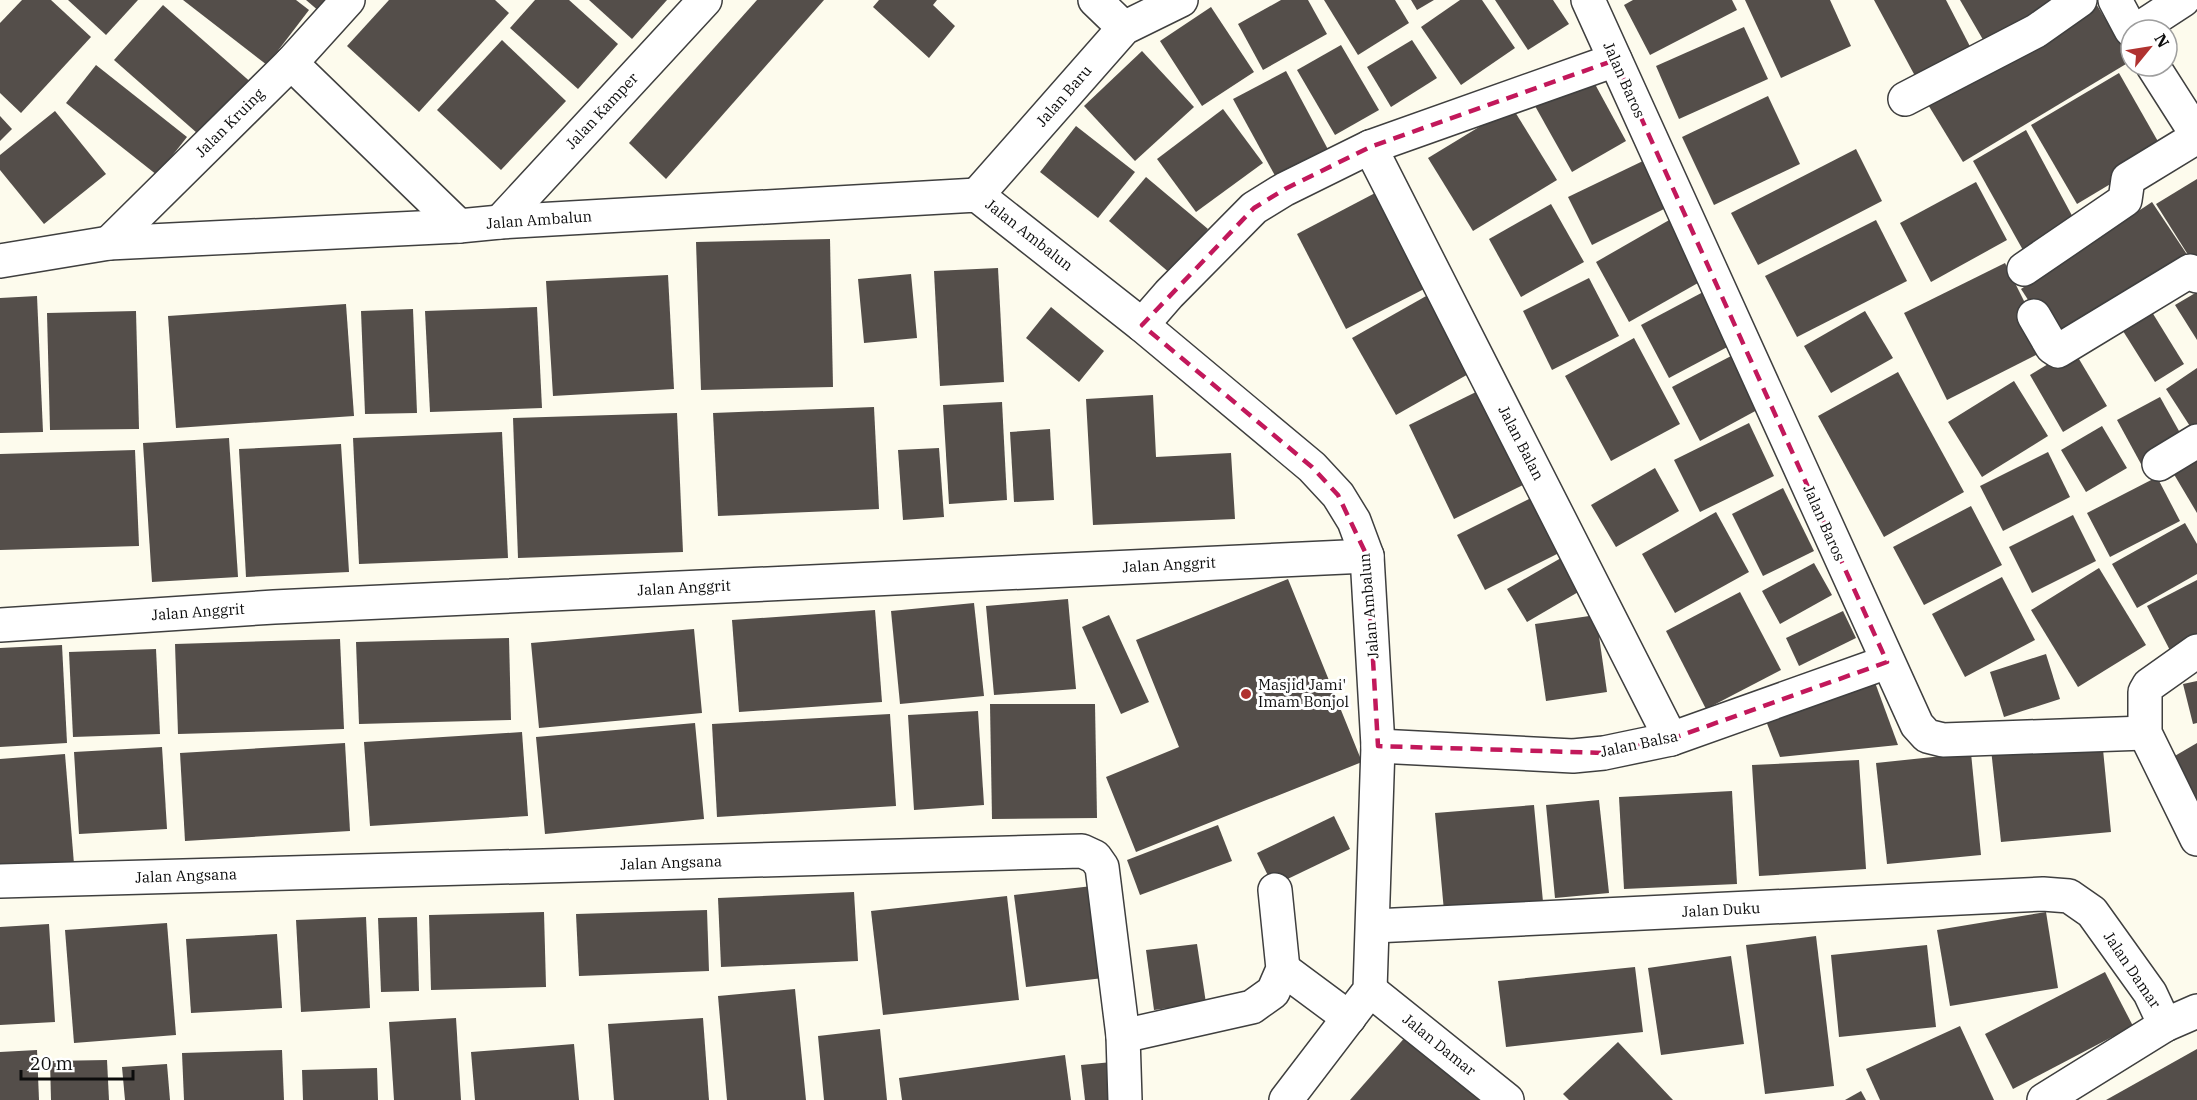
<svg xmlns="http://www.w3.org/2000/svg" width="2197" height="1100" viewBox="0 0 2197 1100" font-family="'IBM Plex Serif',serif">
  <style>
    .building { fill: #544e4a }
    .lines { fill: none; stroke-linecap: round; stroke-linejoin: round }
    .minor-casing { stroke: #3f3f3f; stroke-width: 36 }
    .minor { stroke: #fff; stroke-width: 33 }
    .marked { fill: none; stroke: #c2185b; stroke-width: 4.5; stroke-dasharray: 12 8; stroke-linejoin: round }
    .poi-dot { fill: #b03230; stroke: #fff; stroke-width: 2 }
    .labels { text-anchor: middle; stroke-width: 6; stroke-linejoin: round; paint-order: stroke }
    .street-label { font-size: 15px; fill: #0c0c0c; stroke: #fff }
    .poi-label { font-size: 15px; fill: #0c0c0c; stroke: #fff; text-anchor: start }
  </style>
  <rect width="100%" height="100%" fill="#fdfbed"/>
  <g class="building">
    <path d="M22 0H51L91 37 21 113 0 93V23Z"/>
    <path d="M68 0H138L106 35Z"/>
    <path d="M183 0H296L309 10 267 65Z"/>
    <path d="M306 0H342L327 18Z"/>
    <path d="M389 0H495L509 13 419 112 347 46Z"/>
    <path d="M535 0H569L618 44 578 89 510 28Z"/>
    <path d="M589 0H667L632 39Z"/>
    <path d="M757 0H824L666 179 629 143Z"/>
    <path d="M879 0H937L933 5 955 26 929 58 873 7Z"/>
    <path d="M1281 0H1308L1327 34 1263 70 1238 24Z"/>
    <path d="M1324 0H1395L1409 23 1358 55Z"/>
    <path d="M1411 0H1434L1417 10Z"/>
    <path d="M1460 0H1482L1515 48 1461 85 1421 27Z"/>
    <path d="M1495 0H1553L1569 24 1528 50Z"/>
    <path d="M1633 0H1732L1737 10 1650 55 1624 5Z"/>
    <path d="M1745 0H1830L1851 46 1781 78Z"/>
    <path d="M1874 0H1946L1976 58 1921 87Z"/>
    <path d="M1960 0H2067L1989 50Z"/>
    <path d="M2095 2 2131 61 1963 162 1927 103Z"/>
    <path d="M163 5 254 85 205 140 114 60Z"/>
    <path d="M1211 7 1254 72 1202 106 1160 41Z"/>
    <path d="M1744 27 1768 79 1679 119 1656 66Z"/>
    <path d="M502 40 566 101 501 170 437 110Z"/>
    <path d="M1412 40 1437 78 1391 107 1367 67Z"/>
    <path d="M1341 45 1379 110 1335 135 1297 70Z"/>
    <path d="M1142 51 1194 107 1135 161 1084 106Z"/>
    <path d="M96 65 187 137 157 175 66 103Z"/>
    <path d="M1286 71 1331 155 1279 183 1233 99Z"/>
    <path d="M2119 73 2164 152 2077 204 2031 125Z"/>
    <path d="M1590 75 1626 141 1572 172 1535 106Z"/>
    <path d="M1768 96 1800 164 1714 205 1682 137Z"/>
    <path d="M1512 107 1557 180 1473 231 1428 158Z"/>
    <path d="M1223 109 1263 163 1196 212 1157 159Z"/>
    <path d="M55 111 106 174 44 224 0 170V155Z"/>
    <path d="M0 116 12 129 0 141Z"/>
    <path d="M1076 126 1135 172 1098 218 1040 172Z"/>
    <path d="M2026 130 2076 223 2028 259 1973 161Z"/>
    <path d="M1856 149 1882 201 1758 265 1731 213Z"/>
    <path d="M1645 160 1668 207 1592 245 1568 197Z"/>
    <path d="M1146 177 1208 229 1171 274 1109 221Z"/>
    <path d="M2197 179V269L2156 204Z"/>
    <path d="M1976 182 2007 240 1931 282 1900 223Z"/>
    <path d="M1377 192 1426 288 1346 329 1297 234Z"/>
    <path d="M2152 202 2190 259 2058 346 2021 289Z"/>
    <path d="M1551 204 1584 262 1521 297 1489 239Z"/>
    <path d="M1671 219 1705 279 1629 322 1596 262Z"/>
    <path d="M1876 220 1907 281 1797 337 1765 276Z"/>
    <path d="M830 239 833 387 701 390 696 242Z"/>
    <path d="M2005 263 2048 349 1947 400 1904 313Z"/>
    <path d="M998 268 1004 382 940 386 934 271Z"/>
    <path d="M911 274 917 338 864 343 858 279Z"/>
    <path d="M668 275 674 389 553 396 546 281Z"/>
    <path d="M1589 278 1619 336 1552 370 1523 311Z"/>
    <path d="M1435 291 1479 368 1396 415 1352 338Z"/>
    <path d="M1705 291 1733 344 1669 378 1641 325Z"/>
    <path d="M2197 292V340L2175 305Z"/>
    <path d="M37 296 43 432 0 433V298Z"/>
    <path d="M346 304 354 416 176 428 168 316Z"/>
    <path d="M2147 304 2184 364 2155 382 2118 323Z"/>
    <path d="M537 307 542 408 430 412 425 311Z"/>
    <path d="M1051 307 1104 351 1079 382 1026 338Z"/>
    <path d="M413 309 417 413 365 414 361 311Z"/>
    <path d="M136 311 139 429 50 430 47 313Z"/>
    <path d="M1865 311 1893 358 1831 393 1804 346Z"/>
    <path d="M1634 338 1680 424 1611 461 1565 376Z"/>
    <path d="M2073 349 2107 406 2063 432 2030 375Z"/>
    <path d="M1731 356 1759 409 1700 441 1672 387Z"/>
    <path d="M2197 368V433L2195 434 2166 389Z"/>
    <path d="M1898 372 1964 492 1884 537 1818 416Z"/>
    <path d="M2014 381 2048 436 1982 477 1948 422Z"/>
    <path d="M1480 390 1525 484 1454 519 1409 425Z"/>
    <path d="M1153 395 1156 457 1231 453 1235 519 1093 525 1086 399Z"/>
    <path d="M2160 397 2184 440 2141 464 2117 420Z"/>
    <path d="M1002 402 1007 500 949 504 943 405Z"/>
    <path d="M874 407 879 509 718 516 713 413Z"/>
    <path d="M677 413 683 552 518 558 513 418Z"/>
    <path d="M1749 423 1774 476 1700 512 1674 460Z"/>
    <path d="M2102 426 2127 468 2086 492 2061 450Z"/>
    <path d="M1050 429 1054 500 1014 502 1010 432Z"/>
    <path d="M502 432 508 558 359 564 353 438Z"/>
    <path d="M229 438 238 577 152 582 143 443Z"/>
    <path d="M341 444 349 572 246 577 239 449Z"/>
    <path d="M939 448 944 517 903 520 898 450Z"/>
    <path d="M135 450 139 546 0 550V454Z"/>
    <path d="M2048 452 2070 497 2003 531 1980 486Z"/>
    <path d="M2197 456V513L2172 471Z"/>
    <path d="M1655 468 1679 511 1616 547 1591 505Z"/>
    <path d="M2157 477 2180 521 2110 557 2087 513Z"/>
    <path d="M1783 488 1814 551 1763 576 1732 514Z"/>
    <path d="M1535 496 1563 551 1485 590 1457 535Z"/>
    <path d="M1971 506 2002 565 1924 605 1893 547Z"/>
    <path d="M1716 512 1749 572 1675 613 1642 554Z"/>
    <path d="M2073 515 2096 561 2032 593 2009 547Z"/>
    <path d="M2185 523 2197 544V574L2137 608 2112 564Z"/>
    <path d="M1561 558 1580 591 1527 622 1507 589Z"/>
    <path d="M1814 563 1832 595 1780 624 1762 591Z"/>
    <path d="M2099 568 2146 645 2078 687 2031 610Z"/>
    <path d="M2002 577 2035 640 1965 677 1932 614Z"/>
    <path d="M1288 579 1362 762 1136 852 1106 777 1179 747 1136 640Z"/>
    <path d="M2197 580V644L2175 660 2147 606Z"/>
    <path d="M1740 592 1781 670 1706 709 1666 631Z"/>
    <path d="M1068 599 1076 689 994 695 986 606Z"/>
    <path d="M974 603 984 696 900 704 891 611Z"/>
    <path d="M875 610 882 702 739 712 732 620Z"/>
    <path d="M1843 611 1856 638 1799 666 1786 638Z"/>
    <path d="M1109 615 1149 702 1121 714 1082 627Z"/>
    <path d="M1596 615 1607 692 1546 701 1535 624Z"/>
    <path d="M694 629 702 713 539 728 531 643Z"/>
    <path d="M509 638 511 720 359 724 356 642Z"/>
    <path d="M340 639 344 729 178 734 175 644Z"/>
    <path d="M62 645 67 743 0 747V648Z"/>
    <path d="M156 649 160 734 73 737 69 652Z"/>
    <path d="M2046 654 2060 699 2004 717 1990 672Z"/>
    <path d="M1873 677 1898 745 1780 757 1766 721Z"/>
    <path d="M2197 681V723L2193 724 2183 684Z"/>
    <path d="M990 704H1095L1097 818 992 819Z"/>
    <path d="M978 711 984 805 914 810 908 715Z"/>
    <path d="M890 714 896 806 717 817 712 724Z"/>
    <path d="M695 723 704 819 545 834 536 737Z"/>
    <path d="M522 732 528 816 370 826 364 742Z"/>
    <path d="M2102 739 2111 832 2001 842 1991 749Z"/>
    <path d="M345 743 350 831 185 841 180 753Z"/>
    <path d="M2197 743V800L2173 757Z"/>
    <path d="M162 747 167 829 79 834 74 752Z"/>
    <path d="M1971 753 1981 855 1887 864 1876 763Z"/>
    <path d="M65 754 74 864 0 870V759Z"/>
    <path d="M1859 760 1866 869 1759 876 1752 765Z"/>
    <path d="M1732 791 1737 884 1624 889 1619 797Z"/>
    <path d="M1599 800 1609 893 1555 898 1546 805Z"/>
    <path d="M1534 805 1543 902 1444 911 1435 813Z"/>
    <path d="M1334 816 1350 849 1273 886 1257 853Z"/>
    <path d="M1218 825 1232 861 1140 895 1127 860Z"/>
    <path d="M1101 885 1112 977 1026 987 1014 895Z"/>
    <path d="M854 892 858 961 721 967 718 898Z"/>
    <path d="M1007 896 1019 1000 883 1015 871 911Z"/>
    <path d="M707 910 709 971 579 976 576 914Z"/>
    <path d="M544 912 546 987 431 990 429 915Z"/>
    <path d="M2046 912 2058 988 1950 1006 1937 930Z"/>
    <path d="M366 917 370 1008 301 1012 296 920Z"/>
    <path d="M417 917 419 991 381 992 378 918Z"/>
    <path d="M167 923 176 1035 74 1043 65 930Z"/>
    <path d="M49 924 55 1022 0 1025V927Z"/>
    <path d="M277 934 282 1008 191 1013 186 939Z"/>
    <path d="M1816 936 1834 1086 1765 1094 1746 945Z"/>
    <path d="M1197 944 1206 1003 1154 1010 1146 950Z"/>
    <path d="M1927 945 1936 1027 1839 1037 1831 955Z"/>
    <path d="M1731 956 1744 1044 1661 1055 1648 968Z"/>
    <path d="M1635 967 1643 1032 1506 1047 1498 981Z"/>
    <path d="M2105 972 2133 1026 2013 1089 1985 1034Z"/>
    <path d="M795 989 806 1100H727L718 996Z"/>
    <path d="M456 1018 461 1100H394L389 1022Z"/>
    <path d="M703 1018 709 1100H614L608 1024Z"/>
    <path d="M1960 1026 1994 1100H1880L1866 1069Z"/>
    <path d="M880 1029 887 1100H824L818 1036Z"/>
    <path d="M1407 1035 1479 1100H1350Z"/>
    <path d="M1618 1042 1673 1100H1569L1563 1094Z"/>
    <path d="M574 1044 579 1100H475L471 1052Z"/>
    <path d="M2197 1049V1100H2106Z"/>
    <path d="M37 1050 39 1100H0V1052Z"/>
    <path d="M282 1050 284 1100H184L182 1053Z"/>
    <path d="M1065 1055 1071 1100H902L899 1078Z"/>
    <path d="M107 1060 109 1100H51L50 1061Z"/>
    <path d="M1112 1062 1116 1100H1085L1081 1065Z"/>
    <path d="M167 1064 170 1100H125L122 1067Z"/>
    <path d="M377 1068 378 1100H303L302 1070Z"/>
    <path d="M1861 1091 1866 1100H1845Z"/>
  </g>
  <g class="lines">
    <g class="minor-casing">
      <g id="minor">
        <path d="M1095 0 1124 28"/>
        <path d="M1588 0 1917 725 1927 736 1943 740 2145 733"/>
        <path d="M2115 0 2131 30"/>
        <path d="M2137 30 2183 0"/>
        <path d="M291 63 459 226"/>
        <path d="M2153 66 2197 135"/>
        <path d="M1905 99 2036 31 2080 0"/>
        <path d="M1370 147 1671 739"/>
        <path d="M977 195 1124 28 1181 0"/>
        <path d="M500 222 705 0"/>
        <path d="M109 243 291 63 348 0"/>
        <path d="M0 261 109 243 459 226 500 222 977 195 1142 325 1312 467 1338 495 1354 521 1367 556 1378 746 1370 990 1286 1100"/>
        <path d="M2024 269 2125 200 2128 179 2197 137"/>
        <path d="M2034 316 2052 347 2058 351 2190 271 2197 276"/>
        <path d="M1142 325 1169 294 1254 208 1285 189 1370 147 1615 60"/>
        <path d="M2159 464 2197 441"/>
        <path d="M0 625 274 607 1367 556"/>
        <path d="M2197 651 2149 685 2145 692V733L2197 839"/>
        <path d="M1378 746 1573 756 1604 753 1671 739 1887 662"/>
        <path d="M0 881 1082 851 1095 857 1102 867 1123 1036 1125 1100"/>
        <path d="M1374 926 2043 894 2069 896 2092 912 2150 993 2165 1025"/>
        <path d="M1283 969 1349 1018"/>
        <path d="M1370 990 1507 1100"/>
        <path d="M1123 1036 1252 1007 1273 992 1283 969 1275 890"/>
        <path d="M2044 1100 2165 1025 2197 1011"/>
      </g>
    </g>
    <use href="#minor" class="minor"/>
  </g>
  <path class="marked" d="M1615 60 1887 662 1671 739 1604 753 1378 746 1367 556 1338 495 1312 467 1142 325 1254 208 1285 189 1370 147Z"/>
  <circle class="poi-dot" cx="1246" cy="694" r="6"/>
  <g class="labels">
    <g class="street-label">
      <text transform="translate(1624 80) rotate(66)" y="5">Jalan Baros</text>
      <text transform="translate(1064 96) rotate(-49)" y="5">Jalan Baru</text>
      <text transform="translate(602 111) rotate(-47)" y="5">Jalan Kamper</text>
      <text transform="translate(230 123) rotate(-45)" y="5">Jalan Kruing</text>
      <text transform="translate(539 220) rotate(-4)" y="5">Jalan Ambalun</text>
      <text transform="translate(1029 235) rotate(38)" y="5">Jalan Ambalun</text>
      <text transform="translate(1521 443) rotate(63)" y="5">Jalan Balan</text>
      <text transform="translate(1824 523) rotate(66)" y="5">Jalan Baros</text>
      <text transform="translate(1169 565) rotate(-3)" y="5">Jalan Anggrit</text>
      <text transform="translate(684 588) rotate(-3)" y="5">Jalan Anggrit</text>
      <text transform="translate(1369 606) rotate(-95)" y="5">Jalan Ambalun</text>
      <text transform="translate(198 612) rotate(-4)" y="5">Jalan Anggrit</text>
      <text transform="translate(1639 744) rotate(-12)" y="5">Jalan Balsa</text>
      <text transform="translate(671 863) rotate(-2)" y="5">Jalan Angsana</text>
      <text transform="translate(186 876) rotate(-2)" y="5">Jalan Angsana</text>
      <text transform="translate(1721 910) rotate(-3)" y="5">Jalan Duku</text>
      <text transform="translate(2132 970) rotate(56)" y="5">Jalan Damar</text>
      <text transform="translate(1439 1045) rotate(39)" y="5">Jalan Damar</text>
    </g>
    <g class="poi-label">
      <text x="1258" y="690">Masjid Jami'<tspan x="1258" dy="17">Imam Bonjol</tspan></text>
    </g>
  </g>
  <g transform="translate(2149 48) rotate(60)"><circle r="28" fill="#ffffff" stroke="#9e9e9e" stroke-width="1.5"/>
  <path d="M0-4.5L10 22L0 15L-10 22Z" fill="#b03230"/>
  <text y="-9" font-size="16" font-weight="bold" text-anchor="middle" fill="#0c0c0c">N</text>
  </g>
  <path d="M21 1070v9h112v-9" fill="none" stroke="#0c0c0c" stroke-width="3"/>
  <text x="30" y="1070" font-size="18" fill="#0c0c0c" stroke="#ffffff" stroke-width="4.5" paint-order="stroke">20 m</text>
</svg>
